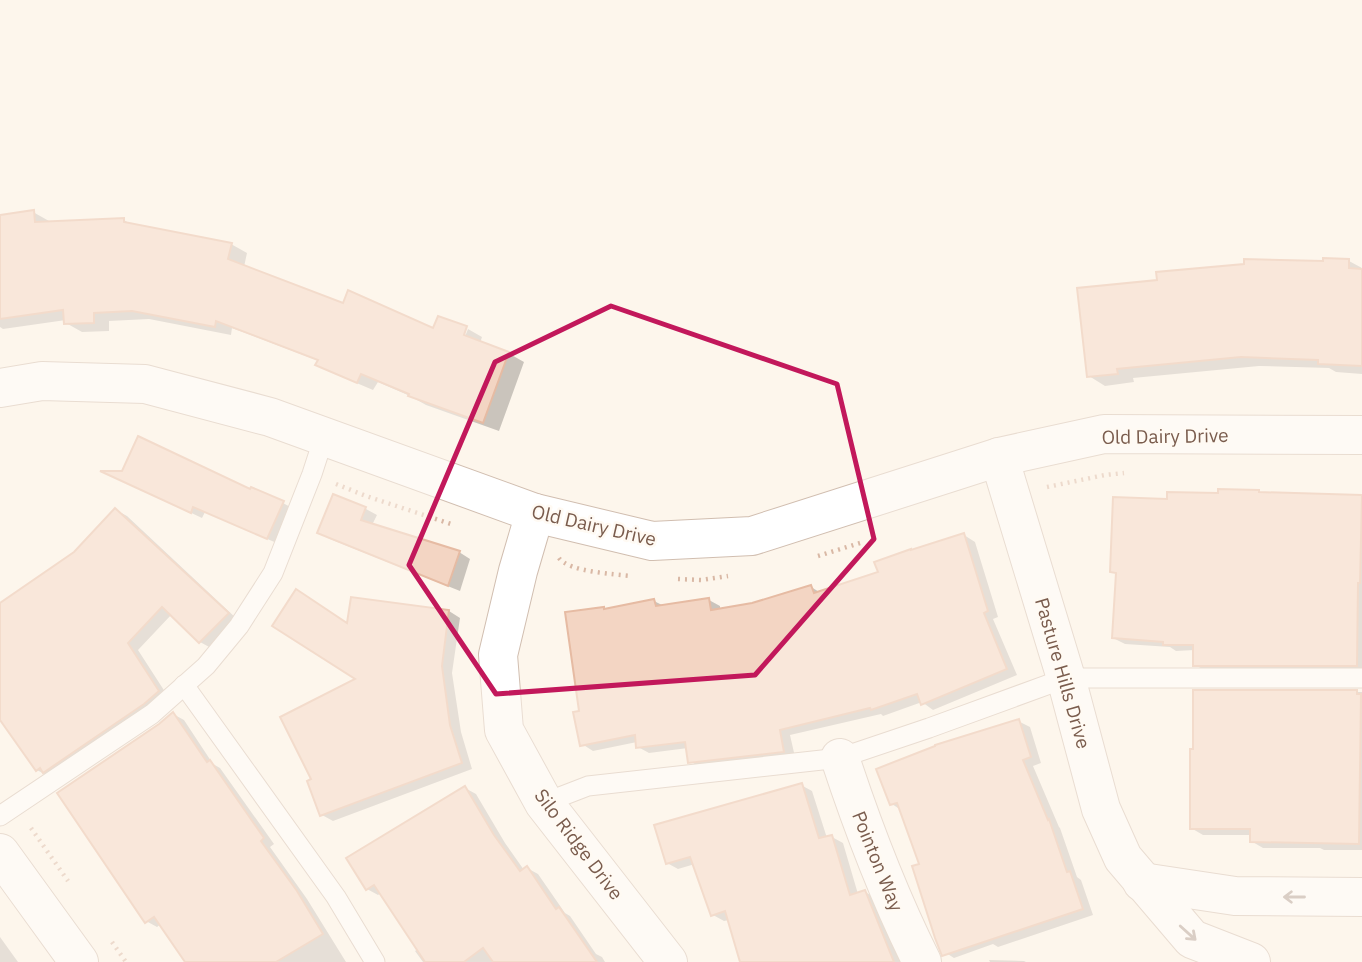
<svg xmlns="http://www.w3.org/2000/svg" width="1362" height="962" viewBox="0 0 1362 962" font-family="'IBM Plex Sans',sans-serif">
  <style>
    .shadow { fill: #0003 }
    .building { fill: #f3d5c3; stroke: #e6bba3; stroke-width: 2 }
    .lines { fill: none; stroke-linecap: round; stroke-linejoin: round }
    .lane-casing { stroke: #d1beb0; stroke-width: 21 }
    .street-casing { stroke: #d1beb0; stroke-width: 40 }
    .path { stroke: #d9b8a5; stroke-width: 4.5; stroke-dasharray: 2 5; stroke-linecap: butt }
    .lane { stroke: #fff; stroke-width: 19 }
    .street { stroke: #fff; stroke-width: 38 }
    .oneway { stroke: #af9d94 }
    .marked { fill: none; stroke: #c2185b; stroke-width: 5; stroke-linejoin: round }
    .labels { text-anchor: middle; stroke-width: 5; stroke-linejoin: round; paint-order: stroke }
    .street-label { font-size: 19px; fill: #7a5c4d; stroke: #fffaf3 }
  </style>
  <rect width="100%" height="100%" fill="#fdf6ec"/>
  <g class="shadow">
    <path d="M33 212 49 221V223L124 220 133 226 231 244 247 253 244 267 344 306 434 330 464 328 462 344 468 329 482 337 480 343 508 353 524 362 499 431 426 405 410 396 378 382 373 390 333 373 318 364 319 361 232 328 231 335 149 319 109 321V331L82 332 66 323V320L3 329 0 327V217Z"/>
    <path d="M1349 261 1362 268V374L1336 372 1329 368 1259 366 1133 378 1134 382 1105 386 1089 376 1324 262Z"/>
    <path d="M124 472 251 491 283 503 294 509 279 544 205 512 202 518 113 476Z"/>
    <path d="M334 496 366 509 377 515 372 525 459 552 470 559 460 591 330 539 319 533Z"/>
    <path d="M1362 497V671H1206L1195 665V650L1176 651 1170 647 1125 644 1113 638 1118 575 1112 571 1168 501Z"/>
    <path d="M116 510 127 516 238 620 211 648 200 642 172 614 138 650 169 698 48 776 37 770 0 717V606L75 553Z"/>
    <path d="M964 535 975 542 998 617 993 619 1017 675 933 710 922 702 883 716 881 714 790 735 795 757 701 768 690 761 688 748 649 753 638 747 637 742 593 751 582 744 581 713 604 609 607 610 654 601 664 606 709 600 720 606V610L752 604 811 587 821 593 880 573Z"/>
    <path d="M449 611 460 618 452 673 461 732 472 769 333 821 322 815 314 780 358 680 349 625Z"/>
    <path d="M1195 692H1362V850H1324L1320 848H1263L1251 841V835H1203L1191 828 1195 751Z"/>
    <path d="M173 714 184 720 213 764 220 768 274 844 270 847 307 899 346 962H187L161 924 157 927 146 921 160 726Z"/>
    <path d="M1018 721 1030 727 1041 763 1033 766 1059 827 1060 828 1077 877 1081 880 1093 915 998 947 993 944 954 958 943 951 921 865 901 810 892 804Z"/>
    <path d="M801 785 812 791 827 838 832 837 843 843 858 894 865 892 876 898 901 962H742L729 920 724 921 713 915 695 864 678 869 667 863Z"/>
    <path d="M465 788 476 794 505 843 524 870 527 868 538 874 565 913 570 916 596 954 602 957 605 962H423L415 951 418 949 381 893 378 895 367 889Z"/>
    <path d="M0 937 18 962H0Z"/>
    <path d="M989 960 1024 961 1026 962H990Z"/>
  </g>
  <g class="building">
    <path d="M34 210 35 222 124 218V222L232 243 228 259 343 303 348 290 433 328 438 316 467 326 464 335 509 352 483 423 408 396 409 394 361 374 357 383 315 365 318 360 216 321 215 327 132 311 94 313V323L64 324 63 310 0 319V215Z"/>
    <path d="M1323 258 1349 259V268L1362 269V366L1318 364V360L1241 357 1117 369 1118 374 1087 377 1077 288 1157 280 1156 272 1244 264V259L1323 261Z"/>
    <path d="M138 436 250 489 251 487 284 501 267 539 193 507 191 513 100 471H122Z"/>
    <path d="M1218 489 1259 490V492L1362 495 1360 583H1358L1357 666H1193V645H1163V642L1112 638 1116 573 1110 572 1113 497 1167 499V492L1218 493Z"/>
    <path d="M333 494 366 507 361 520 460 551 448 586 317 533Z"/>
    <path d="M115 508 229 613 199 643 162 607 128 643 159 691 144 704 43 773 40 768 36 771 0 720V603L74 552Z"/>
    <path d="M964 533 988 611 984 613 1007 669 921 705 917 694 871 710 870 708 780 730 784 752 688 763 685 742 636 748 635 735 580 746 573 712 579 711 565 612 604 607V609L654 599 656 606 709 598 711 610 752 603 811 585 814 593 878 572 874 562 911 549V550Z"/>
    <path d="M296 589 347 623 351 597 449 610 442 666 450 725 462 763 320 816 307 781 311 779 280 717 355 679 272 626Z"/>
    <path d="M1193 690H1357V694H1361L1359 844 1250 842V829H1190V749H1193Z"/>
    <path d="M173 712 207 762 210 760 264 838 261 841 297 891 323 934 276 962H185L154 917 145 923 57 793 159 724Z"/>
    <path d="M1019 719 1031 757 1023 760 1048 820 1049 819 1067 872 1070 871 1083 909 942 956 935 938 912 866 919 864 897 803 890 805 876 769 935 746V745Z"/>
    <path d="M802 783 819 838 832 835 850 895 865 890 894 962H740L725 911 711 916 690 857 666 864 654 825Z"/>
    <path d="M465 786 494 835 520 871 527 866 556 909 559 907 597 962H493L483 948 464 962H425L374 885 366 890 346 858Z"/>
  </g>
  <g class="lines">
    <g class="lane-casing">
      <g id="lane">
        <path d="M184 685 336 897 375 962"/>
        <path d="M544 803 588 786 840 758 929 728 1066 678H1362"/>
        <path d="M0 816 152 714 206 666 239 626 273 573 312 474 324 437"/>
      </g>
    </g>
    <g class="street-casing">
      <g id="street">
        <path d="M0 388 42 381 145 384 270 417 535 513 652 541 752 536 999 457 1104 434 1362 435"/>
        <path d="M999 457 1066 678 1101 809 1123 858 1192 939 1251 962"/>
        <path d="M535 513 518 571 498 655 504 730 544 803 668 962"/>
        <path d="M840 758C863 828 889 896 922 962"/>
        <path d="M0 853 79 962"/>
        <path d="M1142 882 1235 896 1362 897"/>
      </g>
    </g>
    <g class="path">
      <path d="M336 484 366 496 454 525"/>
      <path d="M1047 487 1105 475 1124 473"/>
      <path d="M818 556 860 543"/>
      <path d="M559 558C569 572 614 574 631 576"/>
      <path d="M678 579 701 580 728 576"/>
      <path d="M31 828 68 881"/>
      <path d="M112 942 126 962"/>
    </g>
    <use href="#lane" class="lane"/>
    <use href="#street" class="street"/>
  </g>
  <defs><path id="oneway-shaft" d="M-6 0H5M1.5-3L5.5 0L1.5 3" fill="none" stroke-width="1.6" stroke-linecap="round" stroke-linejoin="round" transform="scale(1.75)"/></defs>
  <g class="oneway">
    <use href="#oneway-shaft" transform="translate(1294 897) rotate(-180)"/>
    <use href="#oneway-shaft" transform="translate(1188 933) rotate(42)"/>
  </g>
  <path d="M0 0H1362V962H0ZM611 306 837 384 874 539 755 675 496 694 409 565 495 362Z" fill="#fdf6ec" fill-opacity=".55" fill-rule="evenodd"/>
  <path class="marked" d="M611 306 837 384 874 539 755 675 496 694 409 565 495 362Z"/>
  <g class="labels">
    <g class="street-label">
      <text transform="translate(1165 436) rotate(-1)" y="7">Old Dairy Drive</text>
      <text transform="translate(594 525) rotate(13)" y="7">Old Dairy Drive</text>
      <text transform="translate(1063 673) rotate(74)" y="7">Pasture Hills Drive</text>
      <text transform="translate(579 844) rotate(53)" y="7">Silo Ridge Drive</text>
      <text transform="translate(878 861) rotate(68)" y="7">Pointon Way</text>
    </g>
  </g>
</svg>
